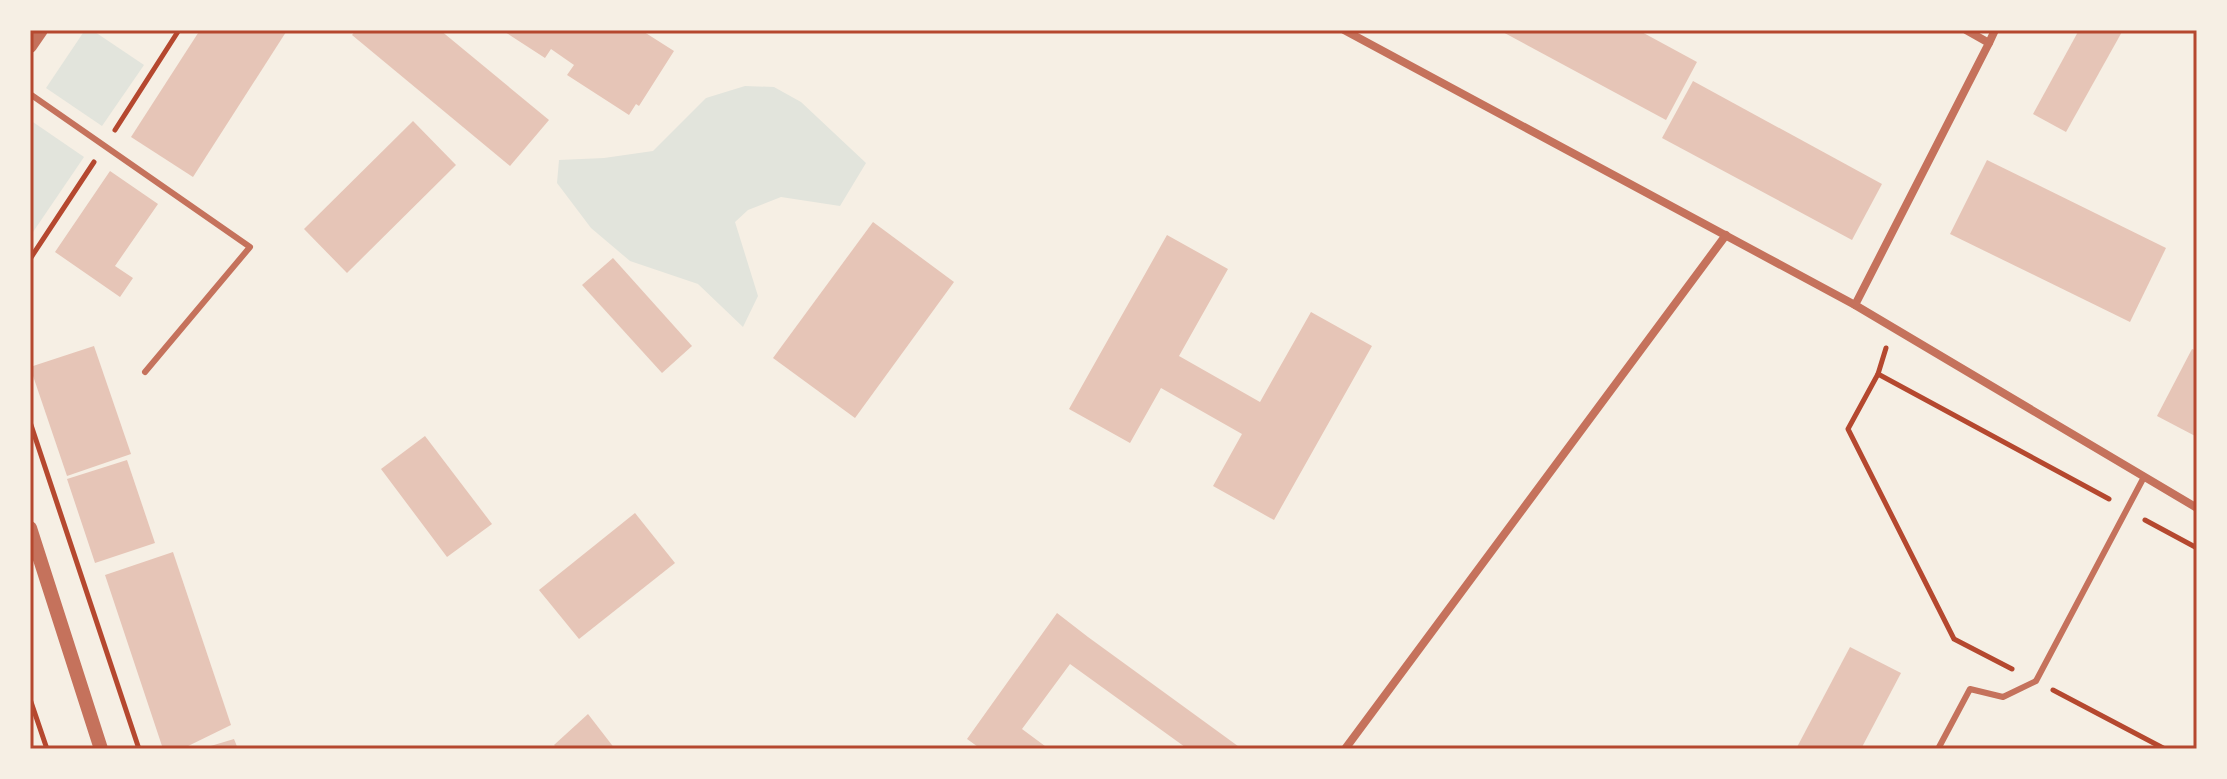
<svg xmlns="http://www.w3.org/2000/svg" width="2227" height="779" viewBox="0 0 2227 779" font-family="Manrope,sans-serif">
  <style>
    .green { fill: #e2e4dc }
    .building { fill: #e6c5b7 }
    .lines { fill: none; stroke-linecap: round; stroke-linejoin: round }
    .path { stroke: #b5482f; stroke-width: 5 }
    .service { stroke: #c5725c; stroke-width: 6 }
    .minor { stroke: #c5725c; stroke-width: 8 }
    .tertiary { stroke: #c5725c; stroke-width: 14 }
    .neatline { fill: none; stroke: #b5482f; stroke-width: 3 }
  </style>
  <rect width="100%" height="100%" fill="#f6efe4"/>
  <g class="green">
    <path d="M85 30H92L144 65 102 126 46 88Z"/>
    <path d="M745 86 774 87 801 102 866 163 840 206 781 197 748 210 735 222 758 296 743 327 698 284 630 261 591 228 557 183 559 160 604 158 653 151 706 98Z"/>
    <path d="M30 120 84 157 33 232 30 230Z"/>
  </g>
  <g class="building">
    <path d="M200 30H282L286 32 193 177 131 137Z"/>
    <path d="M356 30H440L549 120 510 166 352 35Z"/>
    <path d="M502 30H641L674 51 639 106 636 104 629 115 567 75 574 65 551 49 545 58Z"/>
    <path d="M1499 30H1638L1697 62 1666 120Z"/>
    <path d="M2079 30H2123L2066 132 2033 114Z"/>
    <path d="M1693 81 1882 184 1852 240 1662 138Z"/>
    <path d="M413 121 456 165 347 273 304 229Z"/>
    <path d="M1987 160 2166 248 2130 322 1950 234Z"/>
    <path d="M110 171 158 204 115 266 133 278 120 297 55 252Z"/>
    <path d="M873 222 954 282 855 418 773 358Z"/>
    <path d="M1167 235 1228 269 1179 356 1260 402 1311 312 1372 346 1274 520 1213 486 1242 434 1161 388 1130 443 1069 409Z"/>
    <path d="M613 258 692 346 662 373 582 285Z"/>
    <path d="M94 346 131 454 67 476 30 367Z"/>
    <path d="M2192 349 2197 351V437L2157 416Z"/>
    <path d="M425 436 492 524 447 557 381 469Z"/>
    <path d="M127 460 155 543 95 563 67 479Z"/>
    <path d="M635 513 675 563 579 639 539 590Z"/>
    <path d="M173 552 231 725 182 749H163L105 575Z"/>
    <path d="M1057 613 1088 637 1242 749H1183L1185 747 1070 664 1022 729 1049 749H981L967 739Z"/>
    <path d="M1850 647 1901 673 1861 749H1796Z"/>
    <path d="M588 714 615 749H558L554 745Z"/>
    <path d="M234 739 238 749H205L204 748Z"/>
  </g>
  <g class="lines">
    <g class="path">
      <path d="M115 130 179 30"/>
      <path d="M30 259 94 162"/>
      <path d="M1886 348 1878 374 1848 429 1954 639 2012 669"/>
      <path d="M1878 374 2109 499"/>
      <path d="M30 422 139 749"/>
      <path d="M2145 520 2197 548"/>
      <path d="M2053 690 2165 749"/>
      <path d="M30 699 47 749"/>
    </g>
    <g class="service">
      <path d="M30 94 250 247 145 372"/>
      <path d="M1938 749 1970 689 2003 697 2036 681 2144 477"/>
    </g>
    <g class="minor">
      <path d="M1344 30 1855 305 2197 508"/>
      <path d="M1989 43 1995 30"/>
      <path d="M1855 305 1989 43 1966 30"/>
      <path d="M1345 749 1726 235"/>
    </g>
    <g class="tertiary">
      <path d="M30 46 41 30"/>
      <path d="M30 528 101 749"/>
    </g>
  </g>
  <rect width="2227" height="779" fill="none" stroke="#f6efe4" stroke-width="64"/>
  <rect x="32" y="32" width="2163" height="715" class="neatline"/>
</svg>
